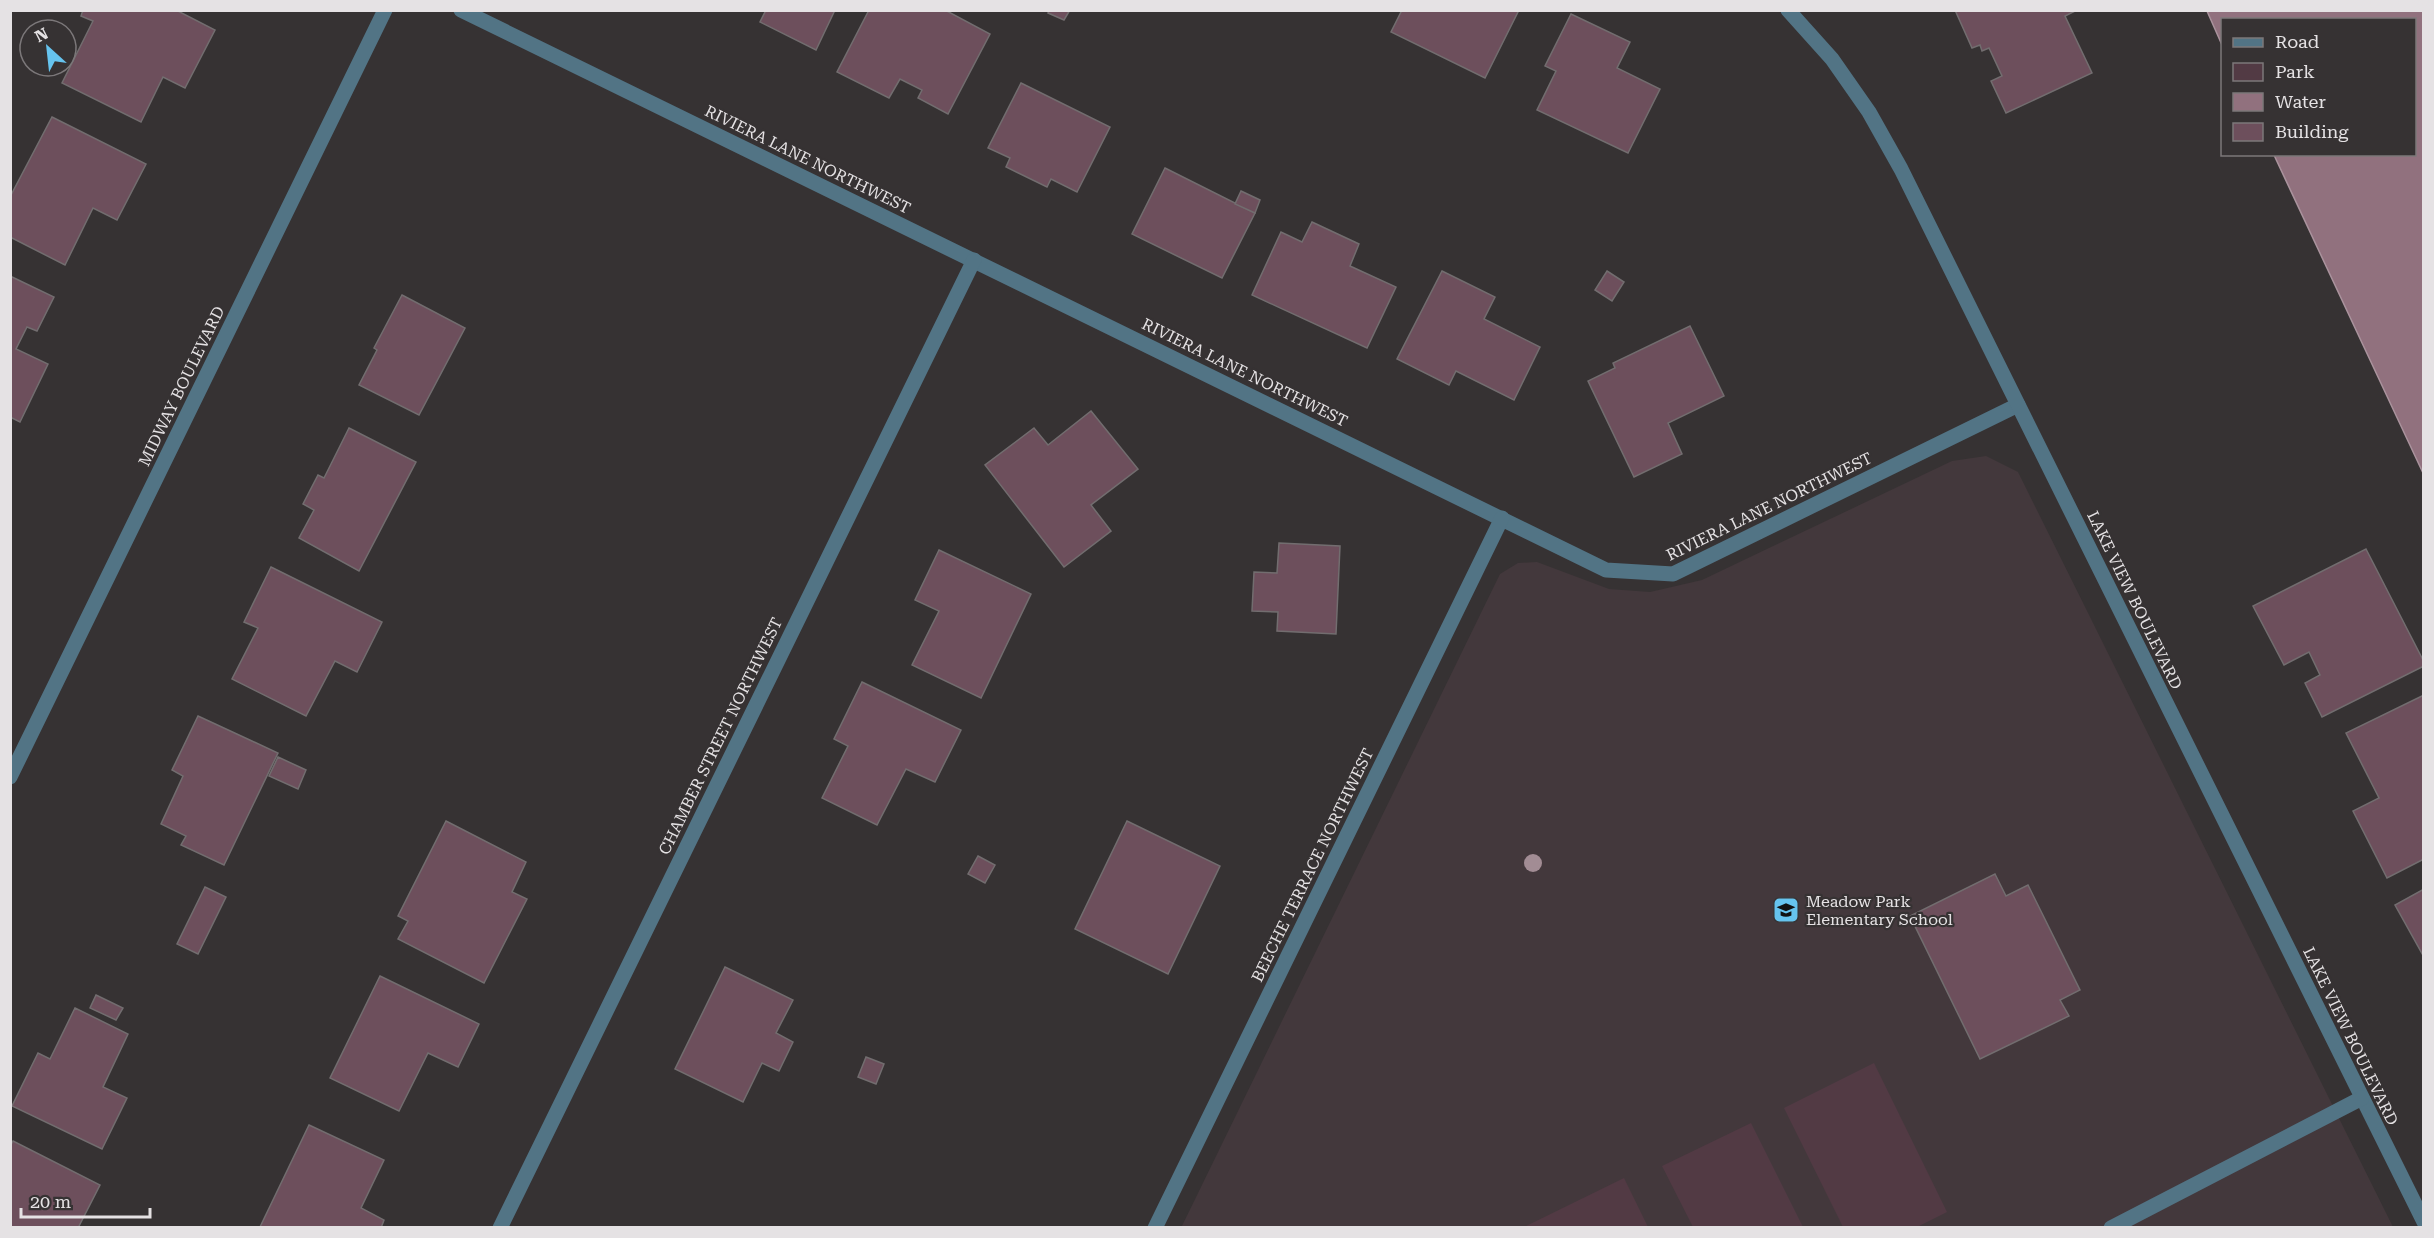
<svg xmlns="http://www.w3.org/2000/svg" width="2434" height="1238" viewBox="0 0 2434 1238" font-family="'Roboto Serif',serif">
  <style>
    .built { fill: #43383c }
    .green { fill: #523a44 }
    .water { fill: #91717e; stroke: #aa939d; stroke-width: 1.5 }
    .building { fill: #6d4f5c; stroke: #726d6f; stroke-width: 1.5 }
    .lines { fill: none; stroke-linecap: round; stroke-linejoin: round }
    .minor { stroke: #527485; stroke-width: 15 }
    .tree { fill: #a28c94 }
    .labels { text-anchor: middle; stroke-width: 4.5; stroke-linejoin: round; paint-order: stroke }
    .street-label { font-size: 16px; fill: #e5e2e4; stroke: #363233 }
    .poi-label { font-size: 16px; fill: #e5e2e4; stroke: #363233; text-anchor: start }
  </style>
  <rect width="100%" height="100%" fill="#363233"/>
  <path class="built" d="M1986 456 2018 472 2393 1227 1181 1228 1500 574 1518 563 1537 562 1609 589 1650 592 1702 580 1952 461Z"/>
  <g class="green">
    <path d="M1874 1063 1947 1212 1917 1227H1843L1784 1108Z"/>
    <path d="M1751 1123 1803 1227H1693L1662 1166Z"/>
    <path d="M1624 1178 1648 1227H1524Z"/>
  </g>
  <path class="water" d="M2207 11H2423V473L2274 155 2414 154V20H2222V45Z"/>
  <g class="building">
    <path d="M83 10H176L215 30 185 88 163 77 141 122 62 83 93 21 81 16Z"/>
    <path d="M766 10H835L816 50 760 22Z"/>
    <path d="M869 10H945L990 34 948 114 918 98 922 90 900 79 889 98 837 72Z"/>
    <path d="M1049 10H1070L1064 20 1048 13Z"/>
    <path d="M1402 10H1519L1485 78 1391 32Z"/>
    <path d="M1955 10H2077L2065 16 2092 73 2006 113 1991 81 2002 76 1989 48 1982 51 1980 45 1972 48Z"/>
    <path d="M1571 14 1630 42 1617 68 1660 89 1628 153 1537 110 1556 71 1545 66Z"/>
    <path d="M1021 83 1110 127 1077 192 1051 179 1047 187 1006 167 1010 158 988 148Z"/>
    <path d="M52 117 146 164 117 220 93 208 65 265 10 237V197Z"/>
    <path d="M1165 168 1255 213 1222 278 1132 234Z"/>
    <path d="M1241 191 1260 200 1255 213 1235 204Z"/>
    <path d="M1312 222 1359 244 1350 266 1396 287 1367 348 1252 295 1281 232 1302 242Z"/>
    <path d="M1442 271 1495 297 1484 319 1540 347 1514 400 1456 371 1449 385 1397 359Z"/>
    <path d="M1607 271 1624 282 1612 301 1595 290Z"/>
    <path d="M10 276 54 297 37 331 27 327 16 349 48 364 20 422 10 417Z"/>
    <path d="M402 295 465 328 419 415 359 385 377 350 374 348Z"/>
    <path d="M1690 326 1724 396 1668 423 1682 454 1634 477 1588 381 1615 368 1613 363Z"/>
    <path d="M1091 411 1138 469 1091 505 1111 531 1064 567 985 465 1034 428 1048 445Z"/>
    <path d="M349 428 416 462 359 571 299 538 314 510 303 504 318 475 324 478Z"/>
    <path d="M1279 543 1340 546 1336 634 1277 631 1278 612 1252 611 1254 572 1277 573Z"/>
    <path d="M2366 549 2424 662V666L2322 717 2305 683 2320 675 2309 652 2284 665 2253 606Z"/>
    <path d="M939 550 1031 594 981 698 912 665 939 611 915 600Z"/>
    <path d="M271 567 382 622 357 672 335 661 306 716 232 679 258 628 244 622Z"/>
    <path d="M862 682 961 730 935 782 906 769 877 825 822 798 848 746 834 739Z"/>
    <path d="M2424 695V859L2387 878 2353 811 2379 798 2346 733Z"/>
    <path d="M198 716 278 753 224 865 181 845 186 836 161 824 183 776 172 770Z"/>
    <path d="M278 757 306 770 298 789 269 776Z"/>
    <path d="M446 821 526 862 512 892 527 899 484 983 398 939 408 921 398 916Z"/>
    <path d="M1127 821 1220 866 1168 974 1075 929Z"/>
    <path d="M978 856 995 865 985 883 968 874Z"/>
    <path d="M1995 874 2006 896 2028 885 2080 990 2060 1000 2069 1016 1980 1059 1910 916Z"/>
    <path d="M205 887 226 897 198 954 177 944Z"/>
    <path d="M2424 889V957L2395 905Z"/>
    <path d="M725 967 793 1000 776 1033 793 1042 779 1071 762 1063 743 1102 675 1069Z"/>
    <path d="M380 976 479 1024 458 1067 428 1053 399 1111 330 1078Z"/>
    <path d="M96 995 123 1008 116 1020 90 1008Z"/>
    <path d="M75 1008 128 1034 103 1087 127 1098 102 1149 12 1106 38 1053 50 1059Z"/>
    <path d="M866 1057 884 1064 876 1084 858 1077Z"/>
    <path d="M309 1125 384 1160 361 1208 384 1220 381 1228 260 1227Z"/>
    <path d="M13 1141 100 1185 78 1228H10V1146Z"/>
  </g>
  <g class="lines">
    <g class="minor">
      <path d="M461 10 1606 570 1673 574 2018 405"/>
      <path d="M1788 10 1832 59 1869 112 1901 169 2424 1222"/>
      <path d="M10 777 385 10"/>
      <path d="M500 1228 974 260"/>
      <path d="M1155 1228 1502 518"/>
      <path d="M2111 1228 2362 1098"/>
    </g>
  </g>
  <circle class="tree" cx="1533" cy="863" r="9"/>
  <defs>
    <g id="school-square" transform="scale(1.35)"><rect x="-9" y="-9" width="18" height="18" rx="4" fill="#66c4ef" stroke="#363233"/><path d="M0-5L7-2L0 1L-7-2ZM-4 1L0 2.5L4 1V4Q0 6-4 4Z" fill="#111"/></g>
  </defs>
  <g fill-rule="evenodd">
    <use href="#school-square" x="1786" y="910"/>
  </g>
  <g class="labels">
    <g class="street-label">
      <text transform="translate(808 159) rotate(26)" y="6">RIVIERA LANE NORTHWEST</text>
      <text transform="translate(1245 372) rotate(26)" y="6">RIVIERA LANE NORTHWEST</text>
      <text transform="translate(181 386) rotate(-64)" y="6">MIDWAY BOULEVARD</text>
      <text transform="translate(1769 506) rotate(-26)" y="6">RIVIERA LANE NORTHWEST</text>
      <text transform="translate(2135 600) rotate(64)" y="6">LAKE VIEW BOULEVARD</text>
      <text transform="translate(720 736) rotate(-64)" y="6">CHAMBER STREET NORTHWEST</text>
      <text transform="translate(1312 865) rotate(-64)" y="6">BEECHE TERRACE NORTHWEST</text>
      <text transform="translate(2351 1036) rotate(64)" y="6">LAKE VIEW BOULEVARD</text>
    </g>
    <g class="poi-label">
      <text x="1806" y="907">Meadow Park<tspan x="1806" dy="18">Elementary School</tspan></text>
    </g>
  </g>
  <rect width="2434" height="1238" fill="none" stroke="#e5e2e4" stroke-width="24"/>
  <rect x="2221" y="18" width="195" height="138" fill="#363233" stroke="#7c787a" stroke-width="1.5"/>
  <rect x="2233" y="38" width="30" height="9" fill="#527485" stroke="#7c787a" stroke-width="1.5"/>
  <text x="2275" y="48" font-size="18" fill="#e5e2e4">Road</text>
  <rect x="2233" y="63" width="30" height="18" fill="#523a44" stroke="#7c787a" stroke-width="1.5"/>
  <text x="2275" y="78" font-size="18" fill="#e5e2e4">Park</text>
  <rect x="2233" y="93" width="30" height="18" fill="#91717e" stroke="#7c787a" stroke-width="1.5"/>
  <text x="2275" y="108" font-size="18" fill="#e5e2e4">Water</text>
  <rect x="2233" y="123" width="30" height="18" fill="#6d4f5c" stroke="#7c787a" stroke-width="1.5"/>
  <text x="2275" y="138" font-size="18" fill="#e5e2e4">Building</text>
  <g transform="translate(48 48) rotate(333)"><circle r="28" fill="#363233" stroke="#7c787a" stroke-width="1.5"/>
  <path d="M0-4.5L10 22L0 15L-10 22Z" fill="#66c4ef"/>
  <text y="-9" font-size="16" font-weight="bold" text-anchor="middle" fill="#e5e2e4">N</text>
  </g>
  <path d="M21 1208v9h129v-9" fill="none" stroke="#e5e2e4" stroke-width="3"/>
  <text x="30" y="1208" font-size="18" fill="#e5e2e4" stroke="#363233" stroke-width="4.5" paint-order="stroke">20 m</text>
</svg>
